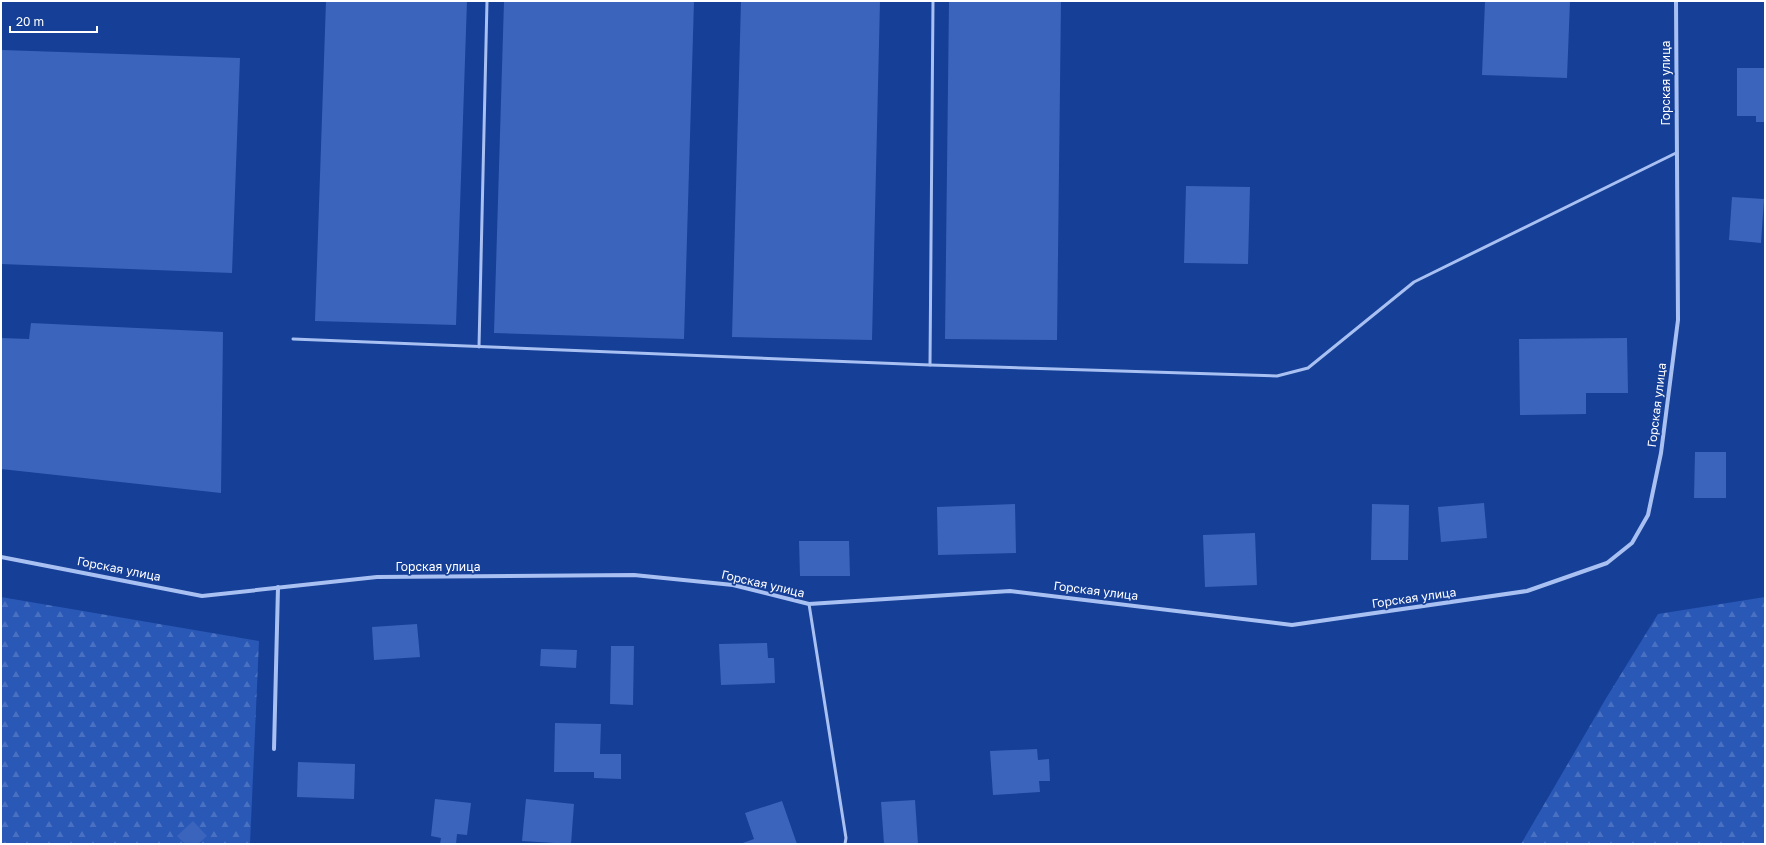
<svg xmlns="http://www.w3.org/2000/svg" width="1766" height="845" viewBox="0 0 1766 845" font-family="'Golos Text',sans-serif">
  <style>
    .forest { fill: url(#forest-firs) }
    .building { fill: #3b65bc }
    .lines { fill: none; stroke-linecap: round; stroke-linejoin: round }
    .lane { stroke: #a9c1f2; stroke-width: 3 }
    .street { stroke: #a9c1f2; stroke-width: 4 }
    .labels { text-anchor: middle; stroke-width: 3.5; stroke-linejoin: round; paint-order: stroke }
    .street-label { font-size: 12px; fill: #fff; stroke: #163f97 }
  </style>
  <defs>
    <pattern id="forest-firs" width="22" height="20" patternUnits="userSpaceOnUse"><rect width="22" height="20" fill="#2a58b6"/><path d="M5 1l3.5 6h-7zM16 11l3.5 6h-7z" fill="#4a71c1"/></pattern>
  </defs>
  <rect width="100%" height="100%" fill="#163f97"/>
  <g class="forest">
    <path d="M1 597 259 641 250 844H1Z"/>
    <path d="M1765 597V844H1521L1605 700 1658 614Z"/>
  </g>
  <g class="building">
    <path d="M326 1H467L456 325 315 321Z"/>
    <path d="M504 1H694L684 339 494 333Z"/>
    <path d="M741 1H880L872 340 732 337Z"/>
    <path d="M949 1H1061L1057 340 945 339Z"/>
    <path d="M1485 1H1570L1567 78 1482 75Z"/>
    <path d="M2 50 240 58 232 273 1 264Z"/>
    <path d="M1737 68H1765V122H1756V116H1737Z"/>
    <path d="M1186 186 1250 187 1248 264 1184 263Z"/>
    <path d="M1732 197 1764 199 1761 243 1729 240Z"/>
    <path d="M31 323 223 332 221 493 1 469V338L29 339Z"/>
    <path d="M1627 338 1628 393H1586V414L1520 415 1519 339Z"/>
    <path d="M1695 452H1726V498H1694Z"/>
    <path d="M1484 503 1487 538 1441 542 1438 507Z"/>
    <path d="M1015 504 1016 553 938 555 937 507Z"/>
    <path d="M1372 504 1409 505 1408 560H1371Z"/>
    <path d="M1255 533 1257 585 1205 587 1203 535Z"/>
    <path d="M799 541H849L850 576H800Z"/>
    <path d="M417 624 420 657 374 660 372 627Z"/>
    <path d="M767 643 768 658H774L775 683 721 685 719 644Z"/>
    <path d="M611 646H634L633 705 610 704Z"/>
    <path d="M541 649 577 650 576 668 540 666Z"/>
    <path d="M555 723 601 724 600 754H621V779L594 778V772H554Z"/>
    <path d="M1037 749 1038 760 1049 759 1050 781H1039L1040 792 993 795 990 751Z"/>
    <path d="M298 762 355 764 354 799 297 797Z"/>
    <path d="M435 799 471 803 467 835 457 834 456 844H440L441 838 431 836Z"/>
    <path d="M526 799 574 804 571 844 522 841Z"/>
    <path d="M915 800 918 844H884L881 802Z"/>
    <path d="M782 801 797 844H740L754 839 745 813Z"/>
    <path d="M193 821 207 836 198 844H185L177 836Z"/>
  </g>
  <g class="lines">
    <g class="lane">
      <path d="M293 339 930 365 1277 376 1308 368 1414 282 1676 153"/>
      <path d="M479 347 487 1"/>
      <path d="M930 365 933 1"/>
      <path d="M809 604 846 838 845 844"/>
    </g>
    <g class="street">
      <path d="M1 557 202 596 377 577 634 575 733 585 809 604 1010 591 1292 625 1527 591 1607 563 1632 543 1648 515 1661 453 1678 320 1676 1"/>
      <path d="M274 749 278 587"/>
    </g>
  </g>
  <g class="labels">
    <g class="street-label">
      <text transform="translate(1666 83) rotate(-90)" y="4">Горская улица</text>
      <text transform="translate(1657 405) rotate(-83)" y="4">Горская улица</text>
      <text x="438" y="571">Горская улица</text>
      <text transform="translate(119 569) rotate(11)" y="4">Горская улица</text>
      <text transform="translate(763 584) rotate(13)" y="4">Горская улица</text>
      <text transform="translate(1096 591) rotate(7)" y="4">Горская улица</text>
      <text transform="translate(1414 598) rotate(-8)" y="4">Горская улица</text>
    </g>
  </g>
  <rect width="1766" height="845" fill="none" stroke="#ffffff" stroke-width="4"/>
  <path d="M10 26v6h87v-6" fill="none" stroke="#ffffff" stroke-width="2"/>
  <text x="16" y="26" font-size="12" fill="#ffffff" stroke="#163f97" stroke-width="3" paint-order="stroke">20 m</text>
</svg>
